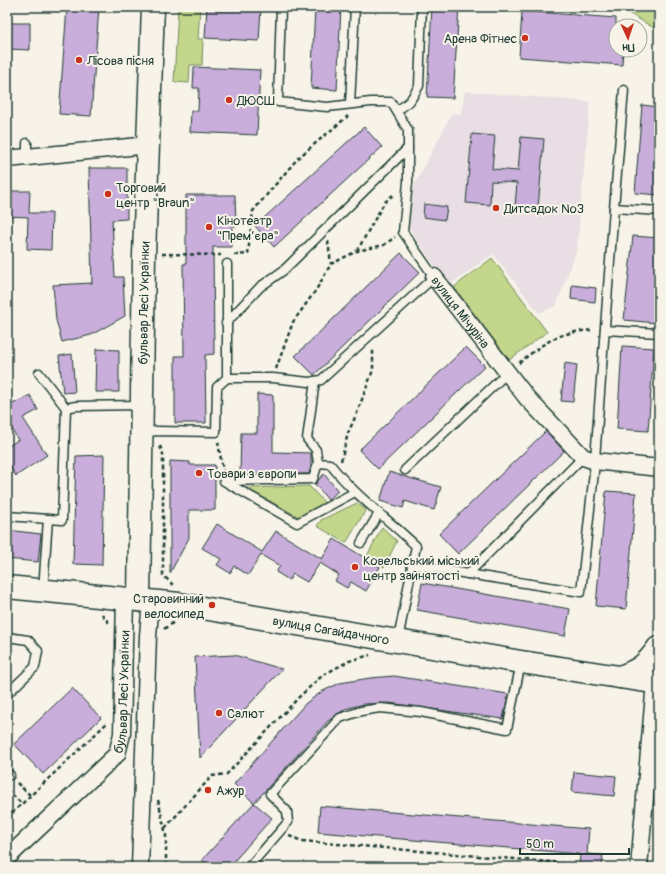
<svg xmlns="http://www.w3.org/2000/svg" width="666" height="874" viewBox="0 0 666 874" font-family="Pangolin,sans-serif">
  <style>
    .built { fill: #e9dee4 }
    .green { fill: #c3d68b; stroke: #718a60 }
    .building { fill: #c9adda; stroke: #1f3d34 }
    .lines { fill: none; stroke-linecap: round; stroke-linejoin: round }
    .lane-casing { stroke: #1f3d34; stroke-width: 11 }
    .street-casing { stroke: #1f3d34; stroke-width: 19 }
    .secondary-casing { stroke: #1f3d34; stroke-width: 25 }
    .path { stroke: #1f3d34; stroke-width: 2.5; stroke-dasharray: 4 3; stroke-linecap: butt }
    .lane { stroke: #f7f3e8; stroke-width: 8 }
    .street { stroke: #f7f3e8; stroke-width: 16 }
    .secondary { stroke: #f7f3e8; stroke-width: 22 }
    .poi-dot { fill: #c8321e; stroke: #f7f3e8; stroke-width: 1.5 }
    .labels { text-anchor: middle; stroke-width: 4; stroke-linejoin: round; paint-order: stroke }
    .poi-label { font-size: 13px; fill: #1f3d34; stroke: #f7f3e8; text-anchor: start }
    .street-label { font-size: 13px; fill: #1f3d34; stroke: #f7f3e8 }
  </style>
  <rect width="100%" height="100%" fill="#f7f3e8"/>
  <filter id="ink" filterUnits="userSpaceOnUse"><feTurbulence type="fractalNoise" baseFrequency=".025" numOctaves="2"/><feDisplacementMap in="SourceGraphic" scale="8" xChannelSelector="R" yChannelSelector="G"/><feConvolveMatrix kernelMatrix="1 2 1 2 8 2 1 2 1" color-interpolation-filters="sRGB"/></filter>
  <g filter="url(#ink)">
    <path class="built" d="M465 91 590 102 577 249 556 306 539 313 493 254 448 286 409 228 413 188 452 113 461 114Z"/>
    <g class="green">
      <path d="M178 7H200L198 39H203L202 65H190L189 83 174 82Z"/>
      <path d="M605 7H659V31L627 12Z"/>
      <path d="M492 258 547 332 509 360 454 287Z"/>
      <path d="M309 486 326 504 299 517 246 488Z"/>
      <path d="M357 503 366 510 346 543 317 526 321 520Z"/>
      <path d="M382 527 397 541 384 567 367 556Z"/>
    </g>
    <g class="building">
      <path d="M67 7H99L91 116 59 114Z"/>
      <path d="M207 7H261L259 41 205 38Z"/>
      <path d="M315 7H341L337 90 311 88Z"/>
      <path d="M432 7H459L453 98 427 97Z"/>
      <path d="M522 11 616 18V50H623L622 65 519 57Z"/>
      <path d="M7 23H30V50L7 49Z"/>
      <path d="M194 67 260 70 257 135 190 132 191 111H198L199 88H193Z"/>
      <path d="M642 105 659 107V195L635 193Z"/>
      <path d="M364 127 382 147 274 247 255 226Z"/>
      <path d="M472 134 495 136 492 169 518 171 521 137 544 139 538 208 515 206 517 183 491 181 490 205 466 203Z"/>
      <path d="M89 168H127V219L112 220 115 277H123L125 316 91 335 62 342 56 320 53 285 92 283Z"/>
      <path d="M7 191H30L29 213H52L51 250 27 249 28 217 7 216Z"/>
      <path d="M186 195H235L236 226H232V247H213L214 354 205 355 206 423H175V356H184L183 264H186Z"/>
      <path d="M424 204 447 207 445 220 423 217Z"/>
      <path d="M633 236 659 238V293L656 323 624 320Z"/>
      <path d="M401 253 420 272 314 375 295 356Z"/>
      <path d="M572 285 596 288 595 302 571 299Z"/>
      <path d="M622 346 654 348 648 431 617 429Z"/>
      <path d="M466 347 485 366 378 469 359 450Z"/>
      <path d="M96 349 119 350V392H95Z"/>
      <path d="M72 354 75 392 63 393 59 356Z"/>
      <path d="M565 363 577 365 573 402 561 401Z"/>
      <path d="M257 394 273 395V452L311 453V466L309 474H240L241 433H257Z"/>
      <path d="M30 395 38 410 23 418 47 455 16 476 7 462V447L18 440 7 420V407Z"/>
      <path d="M546 431 564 451 458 554 439 534Z"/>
      <path d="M104 455 102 565 73 564 76 456Z"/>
      <path d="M170 461 190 462V465H215V510H189V538L170 573Z"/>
      <path d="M389 472 441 487 434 510 405 501 403 508 380 501Z"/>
      <path d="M324 474 338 491 328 500 315 484Z"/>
      <path d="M606 491 636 493 626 609 596 606Z"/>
      <path d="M217 524 262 552 276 531 322 559 334 539 380 567 366 591 351 582 347 588 335 581 339 575 320 563 307 582 293 574 289 580 276 572 280 566 261 555 248 575 234 566 230 573 217 565 221 559 202 548Z"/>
      <path d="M7 530 41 534 38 562 7 559Z"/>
      <path d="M422 583 570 609 565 636 417 610Z"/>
      <path d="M234 655 282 669 200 758 195 657Z"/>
      <path d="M394 676 508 694 503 719 389 703 364 704 345 709 328 721 254 803 234 784 306 703 323 691 340 683 370 678Z"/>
      <path d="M72 688 101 718 43 774 14 744Z"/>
      <path d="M574 772 616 776 614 796 572 792Z"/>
      <path d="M254 803 272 818 229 867H210L202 860Z"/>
      <path d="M320 806 589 829 587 854 603 855 602 867H579L580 854 318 832Z"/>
    </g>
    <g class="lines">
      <g class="lane-casing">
        <g id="lane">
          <path d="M350 104 355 7"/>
          <path d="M397 111 410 101 419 86 422 7"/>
          <path d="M27 143V157"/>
          <path d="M614 208 624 90"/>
          <path d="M226 323 260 287 284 270 408 148"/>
          <path d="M605 330 659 333"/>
          <path d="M39 373 66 408"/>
          <path d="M227 378H273L309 382 321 380 434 277 403 232 408 182V130L391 102H371L327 107 278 102 281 7"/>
          <path d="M315 381 307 439 316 450 318 463 330 464C354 495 387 518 416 546L398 640"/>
          <path d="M143 433 156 431 216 432 217 387 227 378V264"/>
          <path d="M405 470 508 372"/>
          <path d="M224 481 297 523 355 492"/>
          <path d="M225 481 313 479 318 463"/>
          <path d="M7 516 62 520 66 408 76 406 142 405"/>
          <path d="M361 543 379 513"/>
          <path d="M411 564 468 574 583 457"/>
          <path d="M468 574 581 592 594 472 614 208 659 211"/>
          <path d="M43 590 48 519"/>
          <path d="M7 637 28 640 38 651 35 667 7 694"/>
          <path d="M7 773 10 775"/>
          <path d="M249 867 288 822 287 811 270 794 340 718 361 711 380 708 421 712 507 729 521 663"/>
        </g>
      </g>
      <g class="street-casing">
        <g id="street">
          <path d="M7 159 149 145"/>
          <path id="s1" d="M434 277 527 398 583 457 595 461 659 468"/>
          <path id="s2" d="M7 858 117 754 122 734 125 598"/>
          <path d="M140 867 148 636 151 600"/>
          <path d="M639 867 655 682"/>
        </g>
      </g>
      <g class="secondary-casing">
        <g id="secondary">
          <path id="s3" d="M7 587 179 604 521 662 659 683"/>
          <path id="s4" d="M139 600 144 255 153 7"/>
          <path d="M620 677C640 670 646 665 658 648"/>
        </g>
      </g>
      <g class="path">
        <path d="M328 241 331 264"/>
        <path d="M357 251 384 203 395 193"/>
        <path d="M162 254 221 255"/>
        <path d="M234 255 248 254 253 211 298 158 348 116"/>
        <path d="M519 363C546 341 558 332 594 330"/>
        <path d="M276 369 293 322 316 290 331 264 357 251 384 245 395 237"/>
        <path d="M218 442 223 471"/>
        <path d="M160 446 163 454V575L174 586"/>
        <path d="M341 461 348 433 357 413 373 370V348"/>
        <path d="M102 614 109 623"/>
        <path d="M164 629 174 622"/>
        <path d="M17 783 30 795"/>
        <path d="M7 790 21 803"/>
        <path d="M158 800 166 835V867"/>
        <path d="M7 818 107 723"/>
        <path d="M165 828 212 776 227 774 300 696 323 675 349 661 370 655"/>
        <path d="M289 836 302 841 561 863 565 867"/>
      </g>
      <use href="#lane" class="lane"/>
      <use href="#street" class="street"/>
      <use href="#secondary" class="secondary"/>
    </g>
  </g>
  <g class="poi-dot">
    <circle cx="525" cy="38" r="4"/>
    <circle cx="79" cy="60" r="4"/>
    <circle cx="229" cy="100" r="4"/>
    <circle cx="108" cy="194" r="4"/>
    <circle cx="496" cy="208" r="4"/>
    <circle cx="209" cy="227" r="4"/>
    <circle cx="199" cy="473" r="4"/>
    <circle cx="355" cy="567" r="4"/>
    <circle cx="212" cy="605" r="4"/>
    <circle cx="219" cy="713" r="4"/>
    <circle cx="208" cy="790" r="4"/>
  </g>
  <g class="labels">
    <g class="poi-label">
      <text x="517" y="43" text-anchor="end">Арена Фітнес</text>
      <text x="87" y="65">Лісова пісня</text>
      <text x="237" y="105">ДЮСШ</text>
      <text x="116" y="192">Торговий<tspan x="116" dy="15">центр "Braun"</tspan></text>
      <text x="504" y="213">Дитсадок №3</text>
      <text x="217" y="225">Кінотеатр<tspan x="217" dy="15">"Прем’єра"</tspan></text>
      <text x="207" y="478">Товари з європи</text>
      <text x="363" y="565">Ковельський міський<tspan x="363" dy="15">центр зайнятості</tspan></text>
      <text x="204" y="603" text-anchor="end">Старовинний<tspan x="204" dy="15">велосипед</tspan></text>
      <text x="227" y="718">Салют</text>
      <text x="216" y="795">Ажур</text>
    </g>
    <g class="street-label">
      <text dy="5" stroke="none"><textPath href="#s4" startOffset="297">бульвар Лесі Українки</textPath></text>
      <text dy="5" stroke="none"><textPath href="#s1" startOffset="44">вулиця Мічуріна</textPath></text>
      <text dy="5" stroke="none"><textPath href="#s3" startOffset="327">вулиця Сагайдачного</textPath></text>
      <text dy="5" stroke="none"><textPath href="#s2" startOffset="214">бульвар Лесі Українки</textPath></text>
    </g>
  </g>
  <rect width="666" height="874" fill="none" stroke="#f7f3e8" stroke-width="24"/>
  <rect x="12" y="12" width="642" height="850" fill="none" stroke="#1f3d34" stroke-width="1.5" filter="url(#ink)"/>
  <g transform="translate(628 38) rotate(177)"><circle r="19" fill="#f7f3e8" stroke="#a1aaa0"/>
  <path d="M0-3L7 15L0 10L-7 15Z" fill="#c8321e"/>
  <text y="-6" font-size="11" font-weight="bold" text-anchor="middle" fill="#1f3d34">Пн</text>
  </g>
  <path d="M520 848v6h109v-6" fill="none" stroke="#1f3d34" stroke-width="2"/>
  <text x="526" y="848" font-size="12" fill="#1f3d34" stroke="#f7f3e8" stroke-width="3" paint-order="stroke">50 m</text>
</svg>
